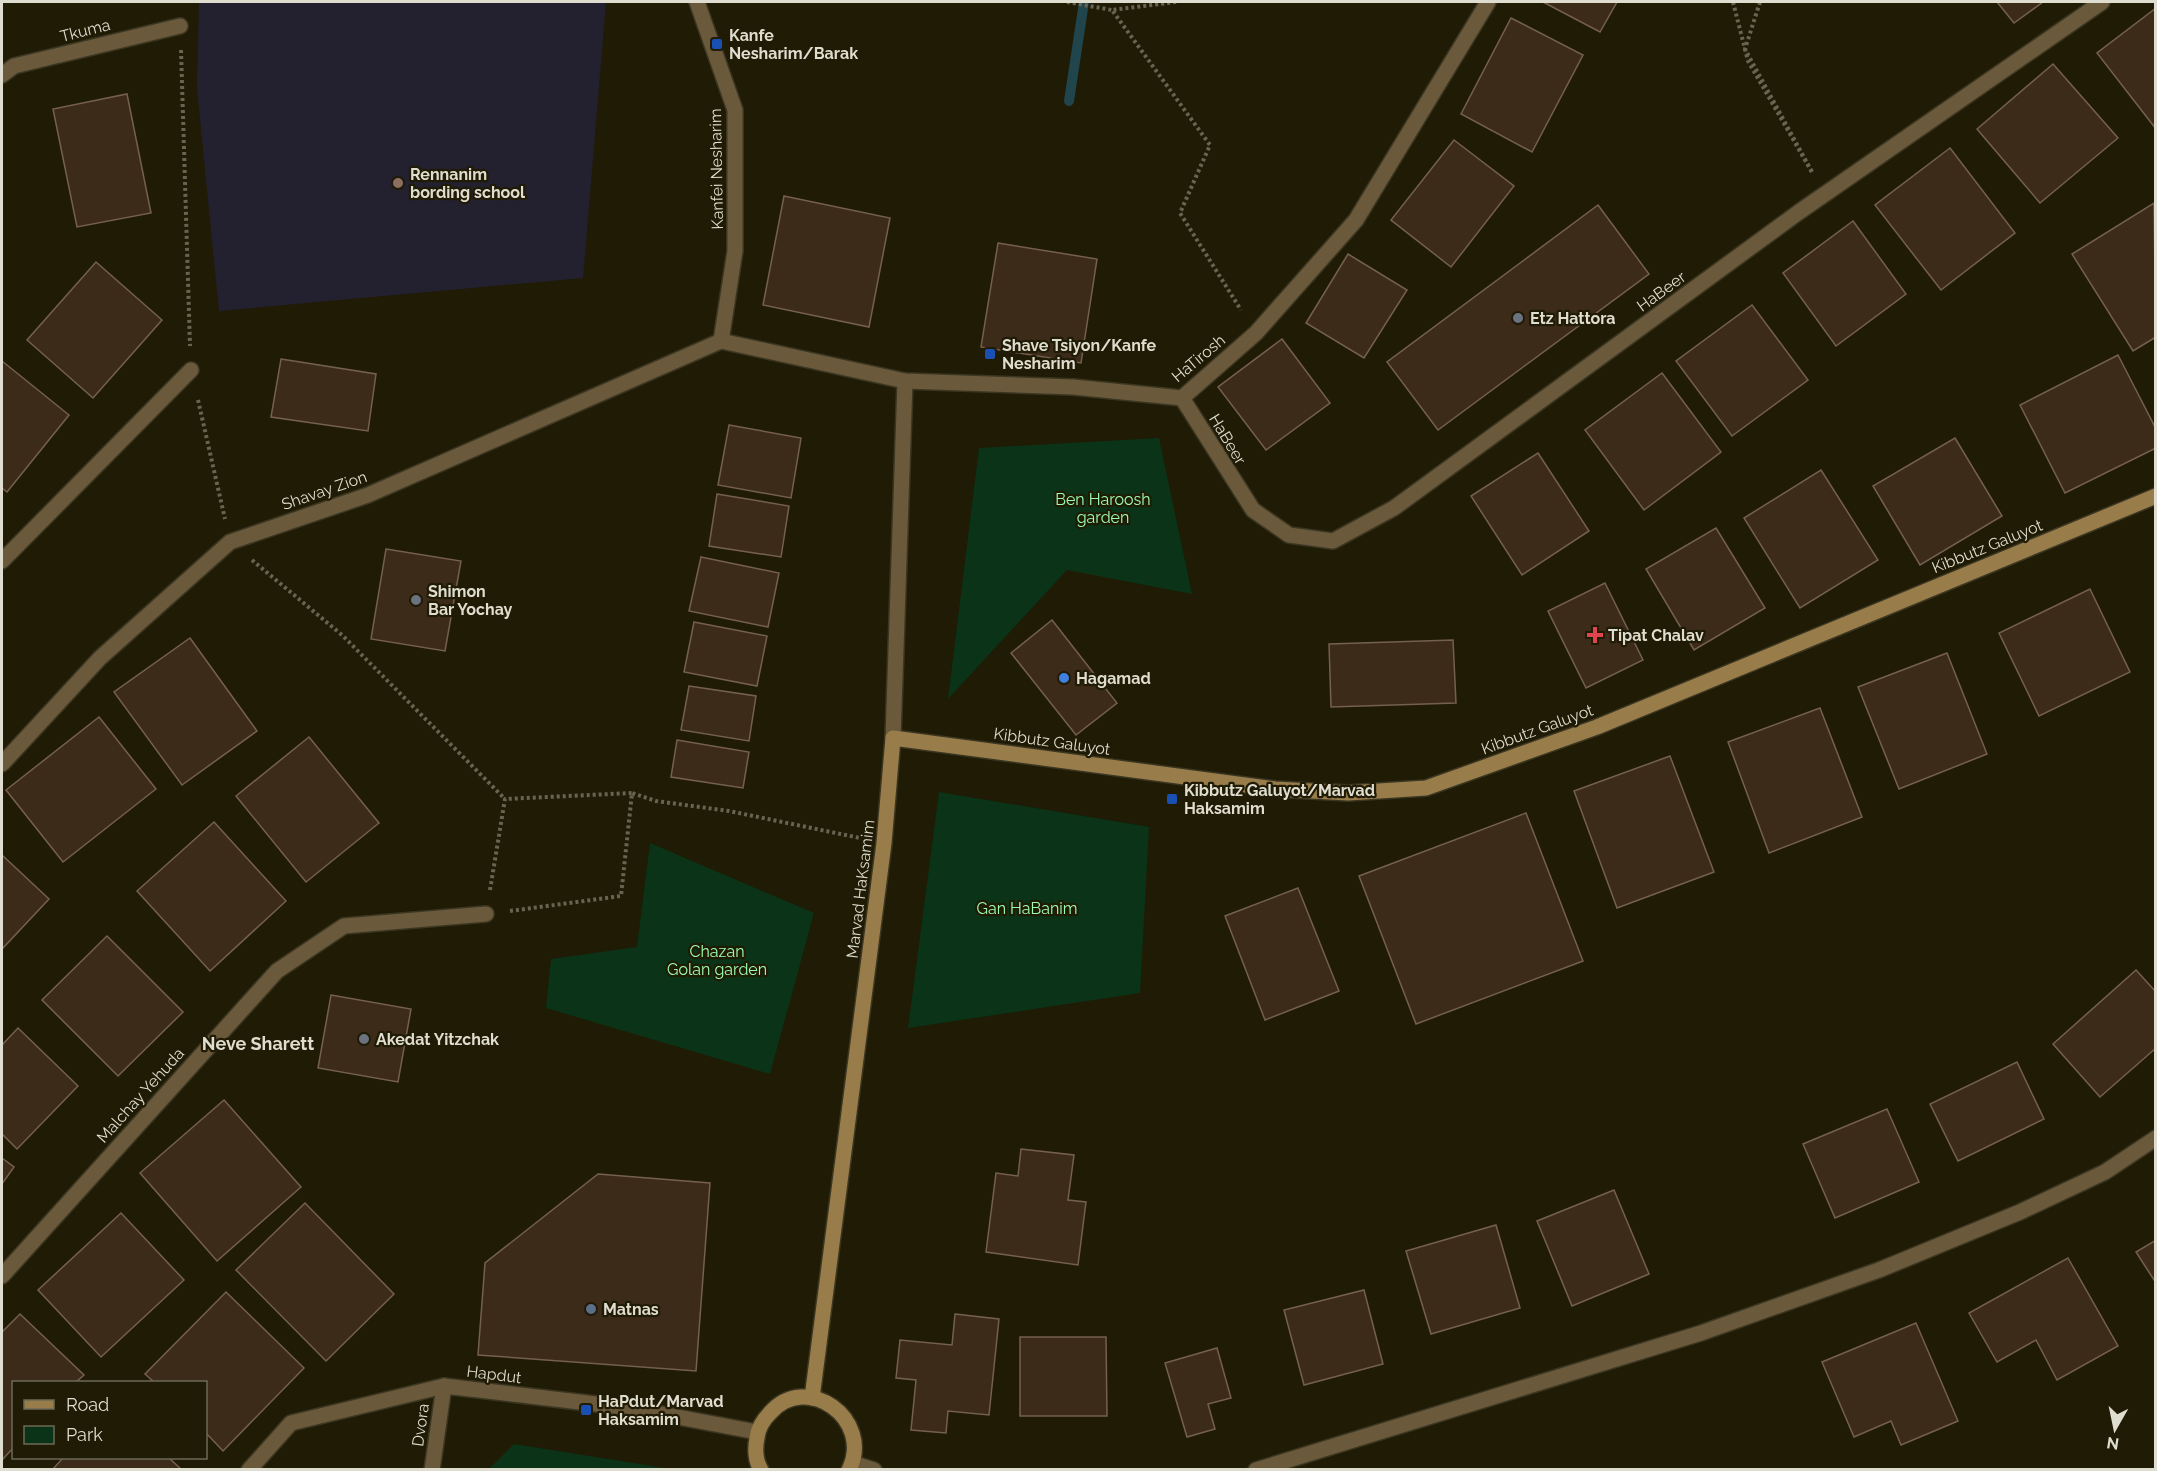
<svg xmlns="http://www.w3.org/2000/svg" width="2157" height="1471" viewBox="0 0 2157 1471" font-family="Raleway,sans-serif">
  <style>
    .education { fill: #232030 }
    .green { fill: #0a3317 }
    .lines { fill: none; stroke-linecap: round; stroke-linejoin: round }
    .stream { stroke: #20454d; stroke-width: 10 }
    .building { fill: #3d2b1a; stroke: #75604e; stroke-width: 1.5 }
    .street-casing { stroke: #3b3621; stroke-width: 18 }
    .secondary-casing { stroke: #3b3621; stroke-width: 18 }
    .path { stroke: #686451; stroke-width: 4; stroke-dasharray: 3 3; stroke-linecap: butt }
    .street { stroke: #6a593b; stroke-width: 15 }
    .secondary { stroke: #987c4a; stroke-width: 15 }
    .transit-dot { fill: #1a4fb4; stroke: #201b05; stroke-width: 2 }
    .education-dot { fill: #8d6e63; stroke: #201b05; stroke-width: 2 }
    .worship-dot { fill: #6b7280; stroke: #201b05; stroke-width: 2 }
    .health-dot { fill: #e0444e; stroke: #201b05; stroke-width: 2 }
    .shop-dot { fill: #3f7fe0; stroke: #201b05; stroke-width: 2 }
    .service-dot { fill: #5c6f8a; stroke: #201b05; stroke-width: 2 }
    .labels { text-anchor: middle; stroke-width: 4.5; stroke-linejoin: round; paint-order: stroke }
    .street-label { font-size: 16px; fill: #dfddcf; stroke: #201b05 }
    .poi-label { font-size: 16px; font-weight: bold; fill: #dfddcf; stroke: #201b05; text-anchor: start }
    .park-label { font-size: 16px; fill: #9bfdb0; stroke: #201b05 }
    .neighbourhood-label { font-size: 18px; font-weight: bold; fill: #dfddcf; stroke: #201b05 }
  </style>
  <rect width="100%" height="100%" fill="#201b05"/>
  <path class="education" d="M199 2H606L583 278 219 311 197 88Z"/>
  <g class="green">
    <path d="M1159 438 1192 594 1067 570 948 699 979 448Z"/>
    <path d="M939 792 1149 827 1140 993 908 1028Z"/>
    <path d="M650 843 814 913 770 1074 546 1008 551 959 637 947Z"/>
    <path d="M514 1444 671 1469H673H489Z"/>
  </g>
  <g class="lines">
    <path class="stream" d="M1069 101 1084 2"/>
  </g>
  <g class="building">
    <path d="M1543 2H1617L1600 32Z"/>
    <path d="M1997 2H2043L2014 23Z"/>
    <path d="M2156 8V129L2097 53Z"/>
    <path d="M1511 18 1583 55 1532 152 1461 114Z"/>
    <path d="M2053 64 2118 138 2040 203 1977 129Z"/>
    <path d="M127 94 151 213 77 227 53 109Z"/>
    <path d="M1454 140 1514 186 1451 267 1391 220Z"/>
    <path d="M1950 148 2015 233 1941 290 1875 205Z"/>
    <path d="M784 196 890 218 869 327 763 305Z"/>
    <path d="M2154 203 2156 337 2133 351 2072 254Z"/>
    <path d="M1598 205 1649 274 1438 430 1387 362Z"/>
    <path d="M1853 221 1906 294 1836 346 1783 273Z"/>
    <path d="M998 243 1097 259 1081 363 981 347Z"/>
    <path d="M1348 254 1407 290 1364 358 1306 323Z"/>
    <path d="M96 262 162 320 93 398 27 340Z"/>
    <path d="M1752 305 1808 380 1732 436 1676 361Z"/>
    <path d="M1282 339 1330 403 1266 450 1218 387Z"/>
    <path d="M2118 355 2156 429V448L2065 493 2020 405Z"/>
    <path d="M281 359 376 374 368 431 271 417Z"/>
    <path d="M2 361 69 415 7 492 2 488Z"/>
    <path d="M1662 373 1721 452 1644 510 1585 430Z"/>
    <path d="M729 425 801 438 791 498 718 485Z"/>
    <path d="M1955 438 2002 516 1920 565 1873 486Z"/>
    <path d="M1538 453 1589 531 1522 575 1471 496Z"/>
    <path d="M1821 470 1878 560 1800 608 1744 518Z"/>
    <path d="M717 494 789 506 781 557 709 546Z"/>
    <path d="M1716 528 1765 608 1694 650 1646 569Z"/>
    <path d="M386 549 461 561 445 651 371 639Z"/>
    <path d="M701 557 779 573 768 627 689 611Z"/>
    <path d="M1605 583 1643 660 1586 688 1548 611Z"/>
    <path d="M2090 589 2130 672 2039 716 1999 633Z"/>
    <path d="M1052 620 1117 703 1076 735 1011 653Z"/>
    <path d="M694 622 767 636 757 686 684 672Z"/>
    <path d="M190 638 257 731 182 785 114 692Z"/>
    <path d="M1453 640 1456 703 1331 707 1329 644Z"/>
    <path d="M1947 653 1987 754 1899 789 1858 687Z"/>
    <path d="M689 686 756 696 749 741 681 730Z"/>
    <path d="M1820 708 1862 817 1769 853 1728 742Z"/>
    <path d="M99 717 156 789 63 862 6 790Z"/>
    <path d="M309 737 379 823 306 882 236 796Z"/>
    <path d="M677 740 749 752 743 788 671 777Z"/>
    <path d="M1670 756 1714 872 1617 908 1574 791Z"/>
    <path d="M1526 813 1583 961 1416 1024 1359 876Z"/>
    <path d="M214 822 286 901 210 971 137 891Z"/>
    <path d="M2 855 49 899 2 949Z"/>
    <path d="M1298 888 1339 991 1265 1020 1225 916Z"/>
    <path d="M107 936 183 1012 118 1076 42 1000Z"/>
    <path d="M2136 970 2156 992V1048L2100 1097 2053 1044Z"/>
    <path d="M331 995 411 1009 398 1082 318 1068Z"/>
    <path d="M18 1028 78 1086 17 1149 2 1134V1045Z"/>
    <path d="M2017 1062 2044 1119 1958 1161 1930 1104Z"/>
    <path d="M224 1100 301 1187 217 1261 140 1173Z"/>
    <path d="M1887 1109 1919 1182 1835 1218 1803 1144Z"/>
    <path d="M1021 1149 1074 1155 1068 1200 1086 1202 1078 1265 986 1252 996 1173 1018 1176Z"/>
    <path d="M2 1158 14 1167 2 1184Z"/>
    <path d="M598 1174 710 1183 696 1371 478 1355 485 1263Z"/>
    <path d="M1614 1190 1649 1274 1572 1306 1537 1221Z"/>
    <path d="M305 1203 394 1294 326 1361 236 1270Z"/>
    <path d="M121 1213 184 1280 101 1357 38 1290Z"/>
    <path d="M1496 1225 1520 1308 1431 1334 1406 1251Z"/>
    <path d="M2156 1240V1283L2136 1252Z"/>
    <path d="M2068 1258 2118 1346 2057 1380 2036 1340 1997 1362 1969 1313Z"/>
    <path d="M1364 1290 1383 1364 1304 1385 1284 1310Z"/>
    <path d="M226 1292 304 1368 223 1451 206 1433V1382H154L145 1374Z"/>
    <path d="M20 1314 84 1375 76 1382H14V1447L2 1460V1332Z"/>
    <path d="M955 1314 999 1319 989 1415 948 1411 946 1433 911 1430 916 1380 896 1378 900 1340 952 1345Z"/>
    <path d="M1916 1323 1958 1421 1901 1445 1891 1421 1854 1437 1822 1362Z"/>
    <path d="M1020 1337H1106L1107 1416H1020Z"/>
    <path d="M1217 1348 1231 1398 1208 1404 1215 1429 1187 1437 1165 1363Z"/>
    <path d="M63 1458H169L182 1470H52Z"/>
  </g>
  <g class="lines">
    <g class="street-casing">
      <g id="street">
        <path d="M697 2 735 110V251L721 341"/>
        <path d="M2 75 14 66 180 26"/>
        <path d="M721 341 905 381 1073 387 1182 398 1256 333 1356 220 1488 2"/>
        <path d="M1182 398 1253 510 1289 535 1333 541 1394 508 1799 212 2102 2"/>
        <path d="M2 561 191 370"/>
        <path d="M893 738 905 381"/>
        <path d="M2 764 100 658 230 542 368 495 721 341"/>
        <path d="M2 1276 277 971 344 926 486 914"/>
        <path d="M852 1463 874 1470"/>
        <path d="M249 1470 291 1423 444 1386 630 1408 757 1432"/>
        <path d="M432 1470 444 1386"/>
        <path d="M1256 1470 1701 1333 1879 1270 2020 1212 2105 1172 2156 1138"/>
      </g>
    </g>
    <g class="secondary-casing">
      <g id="secondary">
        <path d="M812 1398 884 843 893 738 1275 789 1348 793 1426 788 1597 727 2156 496"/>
        <path d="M761 1470C755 1460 755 1448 757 1438 758 1428 763 1420 770 1413 806 1371 874 1419 849 1470"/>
      </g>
    </g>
    <g class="path">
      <path d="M1067 2 1112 10"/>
      <path d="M1176 2 1112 10 1210 145 1180 213 1241 310"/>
      <path d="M1733 2 1748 61 1813 174"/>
      <path d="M1760 2 1745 49 1812 172"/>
      <path d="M181 50 190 346"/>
      <path d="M198 400 225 519"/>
      <path d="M252 560 342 635 505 799"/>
      <path d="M490 890 505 799 632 793"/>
      <path d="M510 911 621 896 632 793 656 801 729 811 860 838"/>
    </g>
    <use href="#street" class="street"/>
    <use href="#secondary" class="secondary"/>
  </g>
  <g class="transit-dot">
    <rect x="711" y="38" width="12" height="12" rx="3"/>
    <rect x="984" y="348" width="12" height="12" rx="3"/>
    <rect x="1166" y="793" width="12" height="12" rx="3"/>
    <rect x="580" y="1404" width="12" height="12" rx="3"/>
  </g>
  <circle class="education-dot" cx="398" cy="183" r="6"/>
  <g class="worship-dot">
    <circle cx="1518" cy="318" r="6"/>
    <circle cx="416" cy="600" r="6"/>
    <circle cx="364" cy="1039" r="6"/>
  </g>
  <path class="health-dot" d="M1592 626h6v6h6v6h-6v6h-6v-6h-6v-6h6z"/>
  <circle class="shop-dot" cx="1064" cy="678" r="6"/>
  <circle class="service-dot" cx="591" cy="1309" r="6"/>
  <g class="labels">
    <g class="street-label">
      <text transform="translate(85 30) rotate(-14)" y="6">Tkuma</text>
      <text transform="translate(716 169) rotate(-91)" y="6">Kanfei Nesharim</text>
      <text transform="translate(1661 291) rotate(-36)" y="6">HaBeer</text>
      <text transform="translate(1198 358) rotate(-40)" y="6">HaTirosh</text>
      <text transform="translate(1228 439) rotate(59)" y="6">HaBeer</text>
      <text transform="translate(324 490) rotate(-19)" y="6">Shavay Zion</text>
      <text transform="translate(1987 546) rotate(-22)" y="6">Kibbutz Galuyot</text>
      <text transform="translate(1537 729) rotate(-20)" y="6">Kibbutz Galuyot</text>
      <text transform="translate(1052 741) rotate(8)" y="6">Kibbutz Galuyot</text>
      <text transform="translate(860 889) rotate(-83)" y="6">Marvad HaKsamim</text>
      <text transform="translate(140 1095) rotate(-48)" y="6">Malchay Yehuda</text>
      <text transform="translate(494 1374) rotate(7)" y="6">Hapdut</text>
      <text transform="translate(420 1425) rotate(-82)" y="6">Dvora</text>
    </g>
    <g class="poi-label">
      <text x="729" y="41">Kanfe<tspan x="729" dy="18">Nesharim/Barak</tspan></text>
      <text x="410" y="180">Rennanim<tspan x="410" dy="18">bording school</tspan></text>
      <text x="1530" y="324">Etz Hattora</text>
      <text x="1002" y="351">Shave Tsiyon/Kanfe<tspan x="1002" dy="18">Nesharim</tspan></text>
      <text x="428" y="597">Shimon<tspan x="428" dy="18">Bar Yochay</tspan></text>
      <text x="1608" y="641">Tipat Chalav</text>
      <text x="1076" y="684">Hagamad</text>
      <text x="1184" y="796">Kibbutz Galuyot/Marvad<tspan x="1184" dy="18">Haksamim</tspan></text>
      <text x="376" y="1045">Akedat Yitzchak</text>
      <text x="603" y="1315">Matnas</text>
      <text x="598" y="1407">HaPdut/Marvad<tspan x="598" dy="18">Haksamim</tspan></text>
    </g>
    <g class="park-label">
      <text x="1103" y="505">Ben Haroosh<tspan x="1103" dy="18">garden</tspan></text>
      <text x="1027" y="914">Gan HaBanim</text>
      <text x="717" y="957">Chazan<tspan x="717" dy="18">Golan garden</tspan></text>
    </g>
    <g class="neighbourhood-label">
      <text x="258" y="1050">Neve Sharett</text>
    </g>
  </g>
  <rect width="2157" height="1471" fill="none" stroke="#dfddcf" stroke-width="6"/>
  <rect x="12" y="1381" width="195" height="78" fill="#201b05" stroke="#6c6956" stroke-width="1.5"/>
  <rect x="24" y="1400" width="30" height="9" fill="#987c4a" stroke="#6c6956" stroke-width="1.5"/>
  <text x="66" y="1411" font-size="18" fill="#dfddcf">Road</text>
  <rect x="24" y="1426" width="30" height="18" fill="#0a3317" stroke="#6c6956" stroke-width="1.5"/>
  <text x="66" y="1441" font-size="18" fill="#dfddcf">Park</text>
  <g transform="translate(2115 1429) rotate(189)" stroke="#201b05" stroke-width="4.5" paint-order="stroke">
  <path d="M0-4.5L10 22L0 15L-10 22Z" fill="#dfddcf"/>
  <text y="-9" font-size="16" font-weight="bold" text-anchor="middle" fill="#dfddcf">N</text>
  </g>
</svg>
